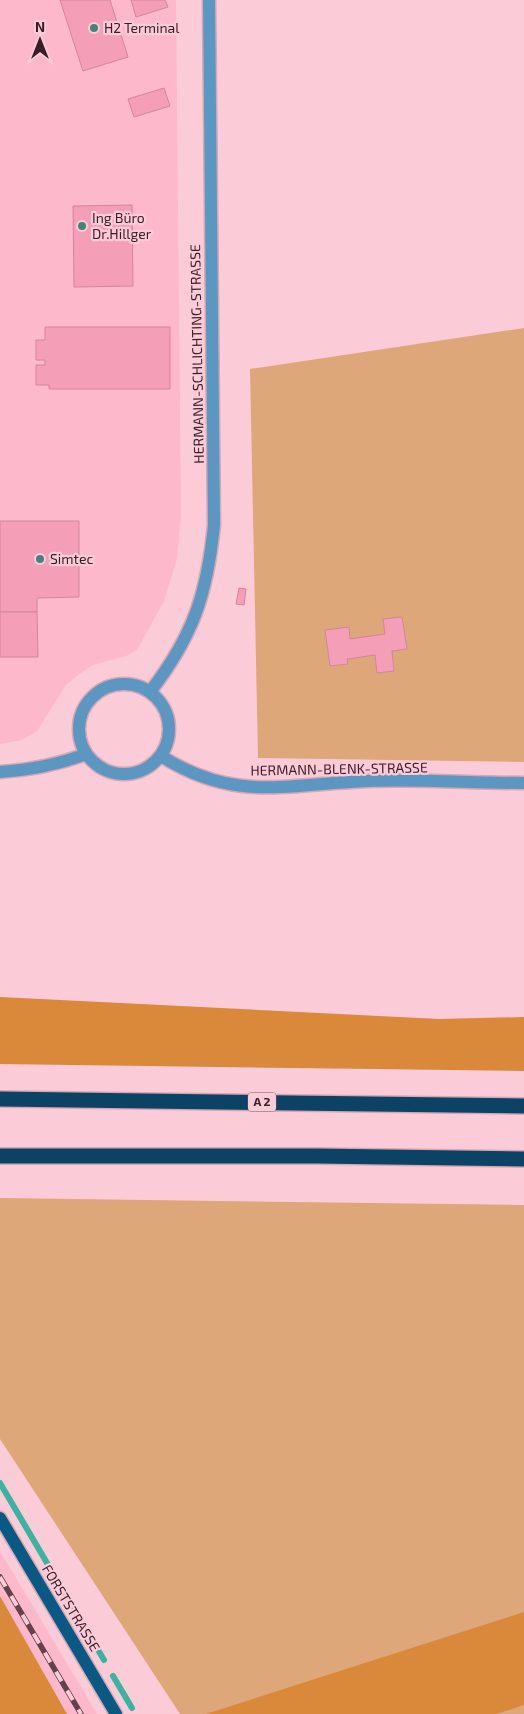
<svg xmlns="http://www.w3.org/2000/svg" width="524" height="1714" viewBox="0 0 524 1714" font-family="'Exo 2',sans-serif">
  <style>
    .built { fill: #feb8cb }
    .green { fill: #dea779 }
    .forest { fill: #da883a }
    .lines { fill: none; stroke-linecap: round; stroke-linejoin: round }
    .stream { stroke: #3bb3a1; stroke-width: 6 }
    .building { fill: #f59eb7; stroke: #d1869c }
    .minor-casing { stroke: #d5a8b4; stroke-width: 15 }
    .major-casing { stroke: #d5a8b4; stroke-width: 15 }
    .highway-casing { stroke: #d5a8b4; stroke-width: 18 }
    .minor { stroke: #5c97c1; stroke-width: 12 }
    .major { stroke: #095985; stroke-width: 12 }
    .highway { stroke: #0c4364; stroke-width: 15 }
    .rail-casing { stroke: #63424b; stroke-width: 5.5 }
    .rail { stroke: #fccbd8; stroke-width: 4; stroke-dasharray: 11; stroke-linecap: butt }
    .poi-dot { fill: #418579; stroke: #fccbd8; stroke-width: 2 }
    .labels { text-anchor: middle; stroke-width: 4.5; stroke-linejoin: round; paint-order: stroke }
    .shield { fill: #fccbd8; stroke: #74515b; stroke-width: 1 }
    .shield-label { font-size: 12px; font-weight: bold; fill: #3a1d26 }
    .poi-label { font-size: 14px; fill: #3a1d26; stroke: #fccbd8; text-anchor: start }
    .street-label { font-size: 14px; fill: #3a1d26; stroke: #fccbd8 }
  </style>
  <rect width="100%" height="100%" fill="#fccbd8"/>
  <g class="built">
    <path d="M0 0H176L181 516 177 559 164 601 137 650 126 656 93 665 78 675 66 685 37 731 22 740 0 744Z"/>
    <path d="M0 1551 97 1714H67L0 1596Z"/>
  </g>
  <g class="green">
    <path d="M524 328V762L258 758 250 369Z"/>
    <path d="M0 1198 524 1205V1714H180L0 1439Z"/>
  </g>
  <g class="forest">
    <path d="M0 997 439 1019 524 1017V1071L0 1064Z"/>
    <path d="M0 1596 67 1714H0Z"/>
    <path d="M524 1612V1705L496 1714H206Z"/>
  </g>
  <g class="lines">
    <g class="stream">
      <path d="M0 1483 104 1660"/>
      <path d="M113 1676 132 1708"/>
    </g>
  </g>
  <g class="building">
    <path d="M60 0H110L128 57 83 71Z"/>
    <path d="M131 0H165L168 7 136 17Z"/>
    <path d="M164 88 170 106 134 117 128 99Z"/>
    <path d="M132 205 133 286 74 287 73 206Z"/>
    <path d="M45 327H170V389H49V385H36V365H45V360H36V340H45Z"/>
    <path d="M0 521H79V597L37 598V612H0Z"/>
    <path d="M239 588 246 589 244 605 236 604Z"/>
    <path d="M0 612H37L38 657H0Z"/>
    <path d="M402 617 407 649 392 651 394 671 377 673 375 655 347 659 348 664 330 666 325 630 349 627 350 639 385 634 383 619Z"/>
  </g>
  <g class="lines">
    <g class="minor-casing">
      <g id="minor">
        <circle cx="124" cy="729" r="45"/>
        <path d="M150 692C193 636 207 595 214 525L209 0"/>
        <path d="M161 756C235 803 287 784 368 781 419 779 472 783 524 783"/>
        <path d="M0 772C30 770 57 765 86 754"/>
      </g>
    </g>
    <g class="major-casing">
      <path id="major" d="M0 1518 116 1714"/>
    </g>
    <g class="highway-casing">
      <g id="highway">
        <path d="M0 1099 524 1106"/>
        <path d="M0 1156H317L524 1159"/>
      </g>
    </g>
    <use href="#minor" class="minor"/>
    <use href="#major" class="major"/>
    <use href="#highway" class="highway"/>
    <g class="rail-casing">
      <path id="rail" d="M0 1577 81 1714"/>
    </g>
    <use href="#rail" class="rail"/>
  </g>
  <g class="poi-dot">
    <circle cx="94" cy="28" r="5"/>
    <circle cx="82" cy="226" r="5"/>
    <circle cx="40" cy="559" r="5"/>
  </g>
  <g class="labels">
    <rect class="shield" x="248" y="1092.5" width="28" height="19" rx="4"/>
    <g class="shield-label">
      <text x="262" y="1106">A 2</text>
    </g>
    <g class="poi-label">
      <text x="104" y="33">H2 Terminal</text>
      <text x="92" y="223">Ing Büro<tspan x="92" dy="16">Dr.Hillger</tspan></text>
      <text x="50" y="564">Simtec</text>
    </g>
    <g class="street-label">
      <text transform="translate(197 354) rotate(-91)" y="5">HERMANN-SCHLICHTING-STRASSE</text>
      <text transform="translate(339 769) rotate(-1)" y="5">HERMANN-BLENK-STRASSE</text>
      <text transform="translate(71 1608) rotate(59)" y="5">FORSTSTRASSE</text>
    </g>
  </g>
  <g transform="translate(40 40)" stroke="#fccbd8" stroke-width="4" paint-order="stroke">
  <path d="M0-4L9 19L0 12L-9 19Z" fill="#3a1d26"/>
  <text y="-8" font-size="14" font-weight="bold" text-anchor="middle" fill="#3a1d26">N</text>
  </g>
</svg>
